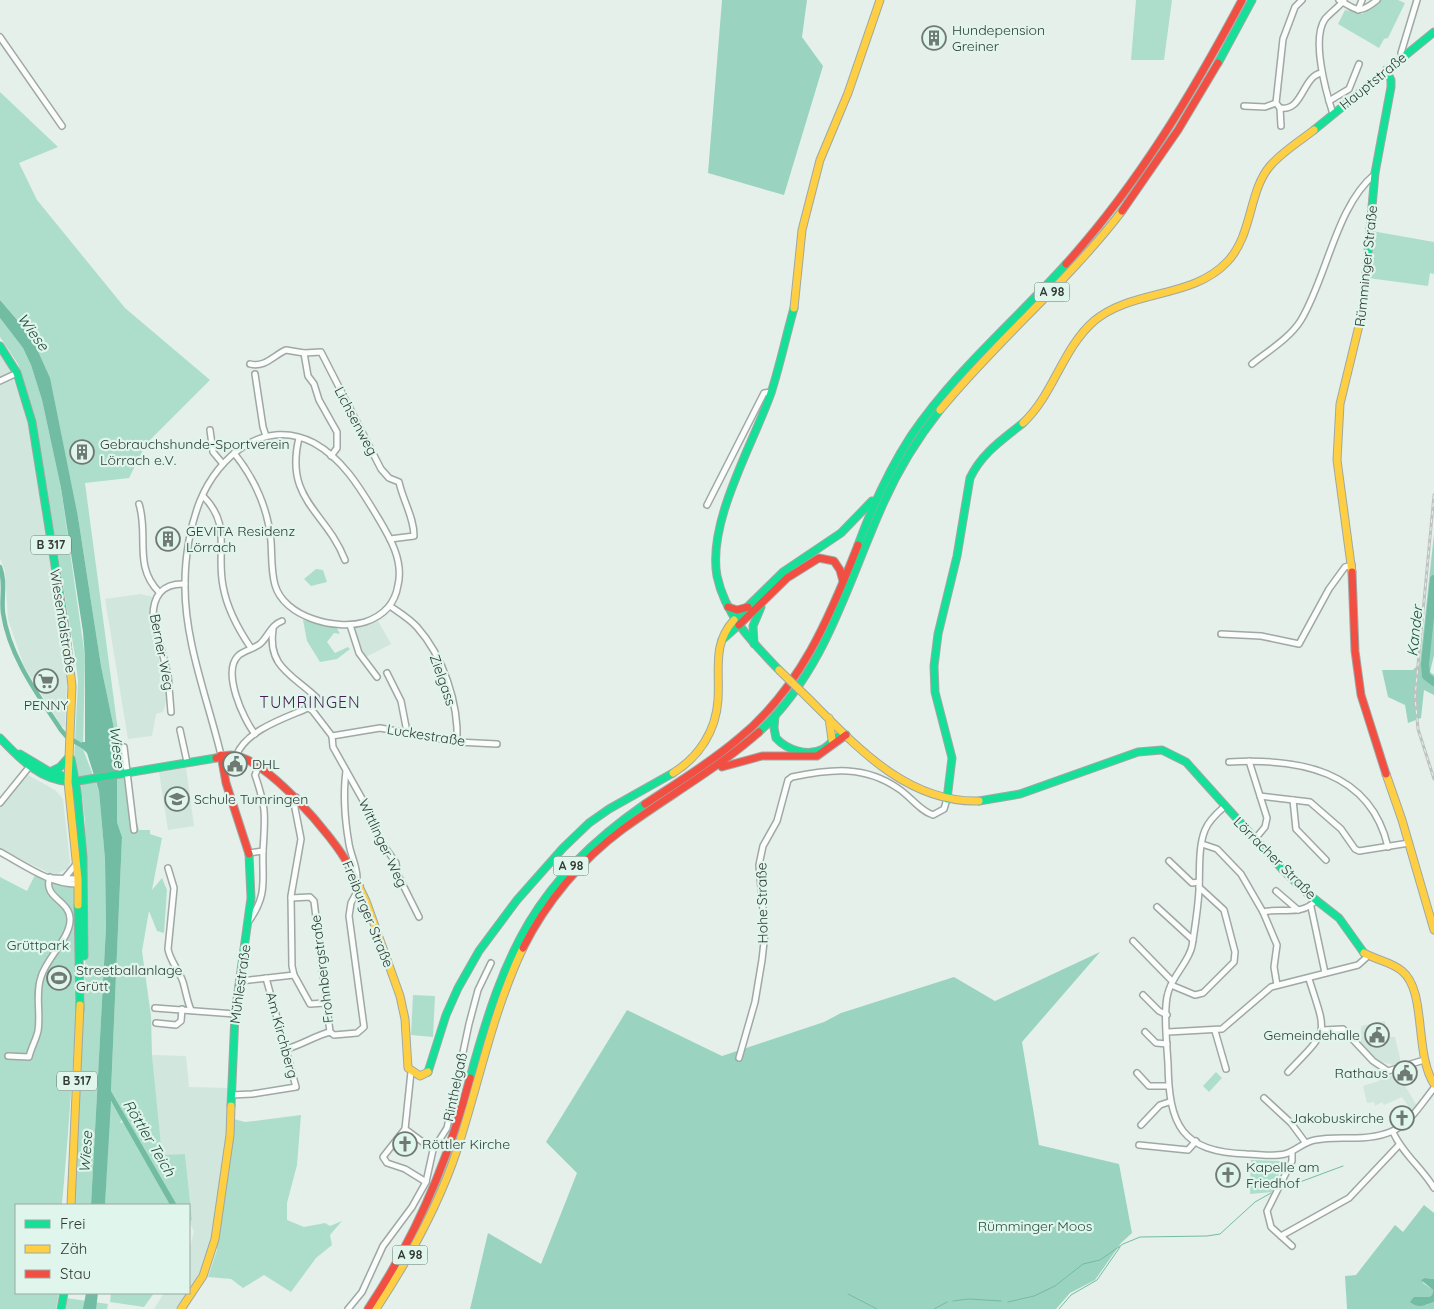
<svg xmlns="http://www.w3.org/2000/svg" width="1434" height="1309" viewBox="0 0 1434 1309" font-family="Quicksand,sans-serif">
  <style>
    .built { fill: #d1e6dd }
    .green { fill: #addecb }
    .forest { fill: #9ad4c0 }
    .water { fill: #72bca3 }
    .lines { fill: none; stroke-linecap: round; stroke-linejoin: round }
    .stream { stroke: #72bca3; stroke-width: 1 }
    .canal { stroke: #72bca3; stroke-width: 4.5 }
    .river { stroke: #72bca3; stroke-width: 8 }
    .street-casing { stroke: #9fa8a4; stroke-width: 8 }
    .fast-casing { stroke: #9fa8a4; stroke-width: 9 }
    .slow-casing { stroke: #9fa8a4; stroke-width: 9 }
    .jam-casing { stroke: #9fa8a4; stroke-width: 9 }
    .street { stroke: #fbfdfc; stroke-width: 5 }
    .fast { stroke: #16e098; stroke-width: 7 }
    .slow { stroke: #ffcf43; stroke-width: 7 }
    .jam { stroke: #f24e42; stroke-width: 7 }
    .rail-casing { stroke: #bfc2c0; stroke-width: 3 }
    .rail { stroke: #e0f5ec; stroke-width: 1; stroke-dasharray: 4; stroke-linecap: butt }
    .slow-bridge-casing { stroke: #9fa8a4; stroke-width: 9; stroke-linecap: butt }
    .slow-bridge { stroke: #ffcf43; stroke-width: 7 }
    .labels { text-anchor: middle; stroke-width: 4.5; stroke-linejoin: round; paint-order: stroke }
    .shield { fill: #e0f5ec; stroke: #66726d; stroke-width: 1 }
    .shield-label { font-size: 12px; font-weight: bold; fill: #313a36 }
    .poi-label { font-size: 14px; fill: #313a36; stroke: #e0f5ec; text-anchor: start }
    .street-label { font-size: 14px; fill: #313a36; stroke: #e0f5ec }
    .park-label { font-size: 14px; fill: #244e3f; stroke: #e0f5ec }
    .water-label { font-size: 15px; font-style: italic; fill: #224c3d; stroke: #e0f5ec }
    .quarter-label { font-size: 16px; letter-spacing: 1px; fill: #481f53; stroke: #e0f5ec }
  </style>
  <rect width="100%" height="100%" fill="#e5f0eb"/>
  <g class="built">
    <path d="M0 353 9 368 27 415 63 629 67 684 65 727H62L24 666 8 619 5 571 0 559Z"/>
    <path d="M141 594 153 597 151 620 167 698 163 712 156 714 152 736 128 739 105 599Z"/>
    <path d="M378 621 391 644 364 658 353 629Z"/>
    <path d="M186 768 194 826 168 830 159 772Z"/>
    <path d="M28 775 55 790 63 799 70 862 68 868 57 874 49 873 0 849V809Z"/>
    <path d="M1385 1021 1386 1036 1395 1037 1401 1063 1394 1065 1381 1062 1380 1065 1361 1046V1026Z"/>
    <path d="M152 1055 186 1056 189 1087 231 1088 230 1135 211 1258 181 1309H154L164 1293H189V1252L194 1231 189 1221 192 1220 185 1154 162 1156Z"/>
    <path d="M1398 1074 1417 1106 1411 1110 1402 1097 1384 1105 1382 1102 1375 1106 1374 1102 1367 1103 1363 1086 1379 1081 1378 1075 1386 1077Z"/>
  </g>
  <g class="green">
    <path d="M1136 0H1172L1164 60H1131Z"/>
    <path d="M1380 0H1398L1405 3 1388 38 1384 39 1379 48 1338 24 1345 10 1362 14Z"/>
    <path d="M0 92 58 147 19 163 37 200 125 308 210 380 146 444 129 478 85 483 124 776 139 830H150V834L162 838 152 890 162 878 167 890 164 933 157 931 149 911 142 951 151 1016 152 1055 162 1155 185 1154 192 1220 189 1221V1205H177L111 1091 122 837 117 822V743L101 666 78 517 21 324 0 300Z"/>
    <path d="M1372 231 1434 242V274L1430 273 1428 286 1368 278Z"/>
    <path d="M0 318 23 348 31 365 42 400 61 488 85 657 83 749 99 791 105 859 106 927 91 1205H74L87 925 85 821 81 786 74 761 78 681 75 656 34 414 18 364 0 337Z"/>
    <path d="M316 569 323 570 327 582 311 586 304 579Z"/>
    <path d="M303 620 337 628 340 634 334 633 327 642 335 653 348 647 350 649 337 659 320 662 307 641Z"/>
    <path d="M36 873C41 876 47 881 52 883 58 885 70 884 74 889 87 904 66 1169 62 1205H16V1293H59L56 1309H0V877L27 891Z"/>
    <path d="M413 995 435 996 433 1037 411 1035Z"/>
    <path d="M1216 1072 1222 1078 1209 1092 1203 1086Z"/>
    <path d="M110 1100 122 1119 120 1123 124 1122 170 1205H105Z"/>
    <path d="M301 1115 297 1165 287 1203V1220L304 1227 325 1223 330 1226 342 1221 330 1235 332 1245 316 1258 291 1292 264 1275 243 1288 231 1279 208 1277 217 1250 218 1217 230 1118 245 1122Z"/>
    <path d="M1251 1160 1280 1161 1278 1182 1272 1192 1250 1194Z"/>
    <path d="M111 1293H154L144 1307 110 1302Z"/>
    <path d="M66 1298 108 1304 107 1309H64Z"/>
  </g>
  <g class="forest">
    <path d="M722 0H807L802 37 823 66 784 195 708 173Z"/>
    <path d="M1434 534V655L1430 672 1434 675V695L1424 690 1421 718 1408 723 1405 705 1388 697 1382 670H1413L1420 663Z"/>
    <path d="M1100 952 1022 1042 1039 1145 1119 1164 1132 1233 1121 1243 1095 1280 1070 1293 1056 1309H470L488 1233 541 1264 577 1173 546 1142 627 1010 722 1056 824 1022 841 1013 954 977 995 1001Z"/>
    <path d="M1424 1205 1434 1213V1279L1425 1278 1423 1283 1433 1290 1432 1295 1429 1297H1414L1426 1305 1434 1302V1309H1347L1345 1276 1356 1275 1395 1225 1403 1232Z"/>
  </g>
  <g class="water">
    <path d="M0 300 31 336 50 378 78 517 101 666 117 743V822L122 837 111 1091 177 1205H170L111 1101 105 1205H91L106 927 105 859 99 791 87 753 82 748V742H85V657L83 632 61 488 42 400 31 365 23 348 0 318Z"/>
    <path d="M1425 1278 1434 1279V1302C1426 1305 1418 1309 1410 1302L1414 1297H1429L1432 1295 1433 1290 1421 1280Z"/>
    <path d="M86 1293H98L96 1309H83Z"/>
  </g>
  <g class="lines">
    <g class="stream">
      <path d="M1281 1189 1343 1166"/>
      <path d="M848 1294 877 1309"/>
      <path d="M953 1301 969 1299 1001 1301"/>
      <path d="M1008 1302 1034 1296 1055 1286 1083 1264 1100 1260 1123 1244 1140 1237 1207 1236 1220 1234 1255 1202 1271 1193"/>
      <path d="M934 1309 947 1302"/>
      <path d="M1059 1309 1071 1295 1097 1280 1120 1247"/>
    </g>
    <path class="canal" d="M0 567C6 582 1 598 3 613 9 656 38 695 61 730L67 737 86 748"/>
    <path class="river" d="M1434 579 1425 664 1426 676 1434 682"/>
    <g class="street-casing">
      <g id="street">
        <path d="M1302 0 1295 7 1283 39 1276 103 1280 108C1303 112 1302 77 1321 73"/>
        <path d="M1339 0C1357 10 1359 15 1377 0"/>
        <path d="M1358 10 1362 0"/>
        <path d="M0 37 62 126"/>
        <path d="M1403 56 1401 53 1417 0"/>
        <path d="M1329 101 1349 89 1359 64"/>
        <path d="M1244 106 1265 107 1276 103"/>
        <path d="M1280 108 1281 126"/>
        <path d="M1333 114C1326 92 1311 39 1325 19 1331 12 1339 7 1344 0"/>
        <path d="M304 353 308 376 314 384 319 400 337 432V448L331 456"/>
        <path d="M250 364C265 368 274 355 286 350L304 353 321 352 381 469 389 478 399 482C403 501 414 517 414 536L390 539"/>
        <path d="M1252 364C1268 351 1290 338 1301 320 1327 277 1336 206 1375 174"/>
        <path d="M255 374 263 427 266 436"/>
        <path d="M0 381 17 373"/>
        <path d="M210 430 213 452 223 464"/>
        <path d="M299 438C284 500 326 511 345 560"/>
        <path d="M203 496C232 525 216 550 223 586 227 609 238 629 251 648"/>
        <path d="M139 504C149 535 133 566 159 592"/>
        <path d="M707 505 764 393 771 392"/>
        <path d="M390 606C400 613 410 619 417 627 443 656 459 704 457 742"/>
        <path d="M350 625 359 653 377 677"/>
        <path d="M273 629C267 667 293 675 317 698L312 710"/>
        <path d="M1221 634 1261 636 1299 644 1329 589 1345 567 1352 565"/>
        <path d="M387 673 401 701 407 732"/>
        <path d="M171 712 168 675 153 617C153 596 162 583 185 584"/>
        <path d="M180 730 187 762"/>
        <path d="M255 734C243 719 222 672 238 656 244 650 255 649 261 643 269 635 271 625 282 621"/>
        <path d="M332 736 333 747 365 804 380 840 396 863 397 873 419 917"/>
        <path d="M332 736 380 728 457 742 497 744"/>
        <path d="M124 747 134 830"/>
        <path d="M221 755C208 700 184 641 185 583 185 557 190 526 200 501 218 456 265 417 314 443 343 459 360 488 377 516 389 536 404 560 398 585 395 604 383 616 365 622 336 631 284 617 275 585 271 571 272 555 271 541 268 509 254 478 234 453"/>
        <path d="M236 756C246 730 285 718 308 708L312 710 332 736"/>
        <path d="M1249 761 1267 818 1265 827 1255 839"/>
        <path d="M1229 762C1298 758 1370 770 1388 847"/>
        <path d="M346 771C343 794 345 821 349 844 351 856 357 866 357 878"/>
        <path d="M1260 796 1310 802 1341 829 1355 849 1359 851 1409 843"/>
        <path d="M296 797 294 803 301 839 291 896 292 966 294 975 310 1004 325 1003"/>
        <path d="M1293 800 1296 829 1326 860"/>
        <path d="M0 803 30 766"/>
        <path d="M1224 807C1217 813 1209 820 1205 830 1198 847 1200 871 1199 890 1198 909 1195 927 1192 946 1189 962 1172 976 1168 993 1163 1009 1167 1046 1168 1064 1169 1125 1181 1152 1247 1154 1259 1154 1273 1157 1285 1154 1296 1151 1303 1142 1315 1140 1329 1137 1342 1138 1356 1138 1402 1137 1409 1120 1434 1088"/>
        <path d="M1202 844 1217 849 1241 874 1263 912 1277 945 1274 967 1277 985"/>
        <path d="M0 852C24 865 51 885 78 884"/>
        <path d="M249 853 263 851"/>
        <path d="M1169 861 1192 883 1199 882"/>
        <path d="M168 868 174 888 168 949C170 961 179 970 183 982 186 992 187 1001 191 1010"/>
        <path d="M51 878 78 879"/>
        <path d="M64 879 77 863"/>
        <path d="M1276 891 1298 910"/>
        <path d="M291 898 310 897 314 901 330 1032"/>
        <path d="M1157 907 1193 940"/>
        <path d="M1311 907 1325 973"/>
        <path d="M1263 912C1281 907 1302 917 1316 900"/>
        <path d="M249 921C268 894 262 881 263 851 265 816 267 810 255 775L258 768"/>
        <path d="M1133 941 1172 981"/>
        <path d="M241 981 294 975"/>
        <path d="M1171 985 1195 995 1203 993 1234 962 1235 952 1224 910 1199 887"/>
        <path d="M1143 995 1159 1011 1167 1015"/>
        <path d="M155 1008 235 1014"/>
        <path d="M156 1023 176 1025 181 1021 182 1009"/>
        <path d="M1323 1030 1343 1029 1373 1061 1388 1071 1424 1060"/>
        <path d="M1215 1031 1226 1069"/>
        <path d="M1145 1032 1156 1043 1167 1044"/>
        <path d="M1168 1032 1222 1029 1271 987 1358 965 1368 956"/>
        <path d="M286 1049C302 1045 314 1036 330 1032L334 1035 357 1033 364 1027 349 916 351 903 360 886"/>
        <path d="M8 1056 29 1057C31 1048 36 1040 38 1031 41 1013 35 994 41 977 46 959 71 937 70 919 70 900 42 898 50 877"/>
        <path d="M739 1058 755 1002 762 960 765 933 759 865 763 846 777 821 788 780 792 777C831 769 865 765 899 789 911 797 920 811 933 815L944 809 947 799"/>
        <path d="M411 1072 405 1129 383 1157 387 1163 405 1169 426 1182"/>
        <path d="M1288 1072C1330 1028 1327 1036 1309 979"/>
        <path d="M1137 1073 1149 1086H1168"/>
        <path d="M231 1095 252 1094 296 1087 266 978"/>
        <path d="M1264 1098 1291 1123 1305 1142"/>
        <path d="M1141 1125 1160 1105 1169 1102"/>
        <path d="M405 1129 424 1143 435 1145"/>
        <path d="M1393 1132C1402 1153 1422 1168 1434 1188"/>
        <path d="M1139 1145 1188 1150 1196 1141"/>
        <path d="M1292 1152V1161L1267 1211 1271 1227 1292 1246"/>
        <path d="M1281 1236 1349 1198 1399 1145"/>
        <path d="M348 1309 362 1292 383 1246 412 1207 426 1182 433 1150 447 1128 469 1024 478 990 491 963"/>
      </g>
    </g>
    <g class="fast-casing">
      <g id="fast">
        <path d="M1218 63 1252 0"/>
        <path d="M1314 130 1434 32"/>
        <path d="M1363 309 1375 173 1391 87V80L1386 70"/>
        <path d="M0 346 17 373 32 422 66 634"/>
        <path d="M858 545C872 507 889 470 911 436 955 371 1015 321 1066 264"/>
        <path d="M734 620 783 572 841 533 872 501"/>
        <path d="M722 640 739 625"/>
        <path d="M754 644 753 626 761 607"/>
        <path d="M779 670C753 643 725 615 717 576 707 522 753 444 771 393 780 365 786 336 794 308"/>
        <path d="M775 716 774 728 776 738C787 750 808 757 823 749 832 744 835 735 846 735"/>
        <path d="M759 732C826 670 847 584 883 504 898 470 917 439 940 410"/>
        <path d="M0 738C20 759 41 781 72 782L216 758"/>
        <path d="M20 754 50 772 73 779"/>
        <path d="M71 759 77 791 83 857 84 956"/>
        <path d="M50 772 60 767 69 757"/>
        <path d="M947 799 952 758 935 692 934 666 938 634 957 556 970 478C982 453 1002 440 1023 423"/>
        <path d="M979 801 1020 794 1138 752 1162 750 1186 762 1283 870 1307 893 1339 918 1364 953"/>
        <path d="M78 905 80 1010"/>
        <path d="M428 1072 446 1015 458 988 479 951 517 900 563 848 589 823 609 809 673 773"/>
        <path d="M470 1078C504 952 535 881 645 804"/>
        <path d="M231 1106 235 1014 251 898 249 854"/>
        <path d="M61 1309 64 1293"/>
      </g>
    </g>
    <g class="slow-casing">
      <g id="slow">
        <path d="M794 308 802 230 820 160 848 93 880 0"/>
        <path d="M940 410C997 340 1067 283 1122 211"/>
        <path d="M1023 423C1054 394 1062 349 1094 321 1132 289 1192 299 1227 262 1253 235 1248 192 1270 166 1282 152 1300 141 1314 130"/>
        <path d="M1352 572 1337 460 1340 404 1363 309"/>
        <path d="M66 634 72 686 68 782 78 879V905"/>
        <path d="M808 698C855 745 906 803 979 801"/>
        <path d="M829 718 832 740"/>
        <path d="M673 773C699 757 716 731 718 700 720 670 712 644 734 620"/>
        <path d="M1386 774 1402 820 1434 930"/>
        <path d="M349 866 366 901 400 996 405 1019 408 1068 420 1076 428 1072"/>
        <path d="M1364 953C1376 960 1392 962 1402 971 1427 991 1414 1053 1434 1084"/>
        <path d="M71 1205 80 1005"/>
        <path d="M181 1309 203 1276 215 1239 230 1135 231 1106"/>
        <path d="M376 1309C409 1259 438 1207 457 1150 479 1083 492 1013 523 948"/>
      </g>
    </g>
    <g class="jam-casing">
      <g id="jam">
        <path d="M1122 211 1178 130 1218 63"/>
        <path d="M1066 264C1138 184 1192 94 1242 0"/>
        <path d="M1352 572 1355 651 1361 695 1386 774"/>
        <path d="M728 607 737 610 748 607"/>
        <path d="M739 625 787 578 819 558 834 561 840 570 843 581"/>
        <path d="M221 755 226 783 249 854"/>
        <path d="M216 758C220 757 226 755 231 755 265 756 334 837 349 866"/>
        <path d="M722 767 762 756H817L846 735"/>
        <path d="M645 804C676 783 709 764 738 739 800 689 830 617 858 545"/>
        <path d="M523 948C546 902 581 860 623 829 668 796 717 769 759 732"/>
        <path d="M368 1309C416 1237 448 1162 470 1078"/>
      </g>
    </g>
    <use href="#street" class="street"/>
    <use href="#fast" class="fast"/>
    <use href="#slow" class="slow"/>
    <use href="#jam" class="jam"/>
    <g class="rail-casing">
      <path id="rail" d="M1434 495 1415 697 1418 729 1434 779"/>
    </g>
    <use href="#rail" class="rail"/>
    <g class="slow-bridge-casing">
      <path id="slow-bridge" d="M779 670 808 698"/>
    </g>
    <use href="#slow-bridge" class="slow-bridge"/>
  </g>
  <defs>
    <g id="building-ring" transform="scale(1.25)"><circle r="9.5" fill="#e0f5ec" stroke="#707a75" stroke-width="1.5"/><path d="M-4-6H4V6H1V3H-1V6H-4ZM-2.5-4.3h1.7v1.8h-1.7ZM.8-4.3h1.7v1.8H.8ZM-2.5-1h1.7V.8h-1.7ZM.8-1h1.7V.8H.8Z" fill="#707a75"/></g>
    <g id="supermarket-ring" transform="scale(1.25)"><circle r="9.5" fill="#e0f5ec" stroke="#707a75" stroke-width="1.5"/><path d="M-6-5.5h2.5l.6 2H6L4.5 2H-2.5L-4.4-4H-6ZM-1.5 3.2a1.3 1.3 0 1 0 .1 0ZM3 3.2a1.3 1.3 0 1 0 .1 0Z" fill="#707a75"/></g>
    <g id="civic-ring" transform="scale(1.25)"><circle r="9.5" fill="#e0f5ec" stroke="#707a75" stroke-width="1.5"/><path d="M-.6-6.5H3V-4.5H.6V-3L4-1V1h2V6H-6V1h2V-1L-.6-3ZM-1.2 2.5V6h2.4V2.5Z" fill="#707a75"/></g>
    <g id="school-ring" transform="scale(1.25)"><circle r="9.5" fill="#e0f5ec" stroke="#707a75" stroke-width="1.5"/><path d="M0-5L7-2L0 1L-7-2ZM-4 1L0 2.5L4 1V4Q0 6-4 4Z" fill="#707a75"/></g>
    <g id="stadium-ring" transform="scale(1.25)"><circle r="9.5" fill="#e0f5ec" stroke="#707a75" stroke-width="1.5"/><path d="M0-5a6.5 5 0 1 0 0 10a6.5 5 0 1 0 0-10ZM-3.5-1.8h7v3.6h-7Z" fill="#707a75"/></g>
    <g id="church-ring" transform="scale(1.25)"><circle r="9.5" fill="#e0f5ec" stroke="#707a75" stroke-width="1.5"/><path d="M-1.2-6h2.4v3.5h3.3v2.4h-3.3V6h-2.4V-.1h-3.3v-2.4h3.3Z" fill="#707a75"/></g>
  </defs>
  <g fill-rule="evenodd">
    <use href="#building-ring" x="934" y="38"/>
    <use href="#building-ring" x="82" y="452"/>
    <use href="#building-ring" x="168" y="539"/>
    <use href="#supermarket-ring" x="46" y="681"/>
    <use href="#civic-ring" x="235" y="764"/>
    <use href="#school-ring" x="177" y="799"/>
    <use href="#stadium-ring" x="59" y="978"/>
    <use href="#civic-ring" x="1377" y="1035"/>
    <use href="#civic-ring" x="1405" y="1073"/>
    <use href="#church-ring" x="1402" y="1118"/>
    <use href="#church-ring" x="405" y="1144"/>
    <use href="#church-ring" x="1228" y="1175"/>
  </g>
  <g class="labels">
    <g class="shield">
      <rect x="1034.5" y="282.5" width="35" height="19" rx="4"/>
      <rect x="31" y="535.5" width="40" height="19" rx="4"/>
      <rect x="553.5" y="856.5" width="35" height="19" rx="4"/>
      <rect x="57" y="1071.5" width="40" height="19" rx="4"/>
      <rect x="392.5" y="1245.5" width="35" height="19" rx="4"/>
    </g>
    <g class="shield-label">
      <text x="1052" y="296">A 98</text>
      <text x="51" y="549">B 317</text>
      <text x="571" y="870">A 98</text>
      <text x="77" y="1085">B 317</text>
      <text x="410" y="1259">A 98</text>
    </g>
    <g class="poi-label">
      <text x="952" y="35">Hundepension<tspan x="952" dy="16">Greiner</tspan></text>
      <text x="100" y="449">Gebrauchshunde-Sportverein<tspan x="100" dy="16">Lörrach e.V.</tspan></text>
      <text x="186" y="536">GEVITA Residenz<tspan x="186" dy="16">Lörrach</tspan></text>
      <text x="46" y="710" text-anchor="middle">PENNY</text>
      <text x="252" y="769">DHL</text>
      <text x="194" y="804">Schule Tumringen</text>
      <text x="76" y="975">Streetballanlage<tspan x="76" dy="16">Grütt</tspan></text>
      <text x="1360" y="1040" text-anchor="end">Gemeindehalle</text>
      <text x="1388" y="1078" text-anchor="end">Rathaus</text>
      <text x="1384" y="1123" text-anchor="end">Jakobuskirche</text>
      <text x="422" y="1149">Röttler Kirche</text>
      <text x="1246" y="1172">Kapelle am<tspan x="1246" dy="16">Friedhof</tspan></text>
    </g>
    <g class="street-label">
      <text transform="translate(1373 81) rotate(-39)" y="5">Hauptstraße</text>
      <text transform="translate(1366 266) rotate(-84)" y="5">Rümminger Straße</text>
      <text transform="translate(356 421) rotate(62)" y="5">Lichsenweg</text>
      <text transform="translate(63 621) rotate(81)" y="5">Wiesentalstraße</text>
      <text transform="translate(162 652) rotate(79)" y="5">Berner Weg</text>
      <text transform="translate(443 680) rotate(71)" y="5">Zielgass</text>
      <text transform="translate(426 735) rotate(9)" y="5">Luckestraße</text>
      <text transform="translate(383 843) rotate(65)" y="5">Wittlinger Weg</text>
      <text transform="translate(1275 858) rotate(45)" y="5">Lörracher Straße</text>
      <text transform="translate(762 903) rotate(-91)" y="5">Hohe Straße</text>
      <text transform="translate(368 914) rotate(68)" y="5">Freiburger Straße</text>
      <text transform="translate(322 969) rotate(-97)" y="5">Frohnbergstraße</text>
      <text transform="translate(240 984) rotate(-82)" y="5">Mühlestraße</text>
      <text transform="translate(282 1035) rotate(75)" y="5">Am Kirchberg</text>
      <text transform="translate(455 1087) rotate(-78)" y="5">Rinthelgaß</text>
    </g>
    <g class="park-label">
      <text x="38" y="950">Grüttpark</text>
      <text x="1035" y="1231">Rümminger Moos</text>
    </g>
    <g class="water-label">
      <text transform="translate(33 332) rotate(54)" y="5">Wiese</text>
      <text transform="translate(1415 631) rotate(-84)" y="5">Kander</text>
      <text transform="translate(117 747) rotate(83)" y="5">Wiese</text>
      <text transform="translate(149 1138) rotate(59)" y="5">Röttler Teich</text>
      <text transform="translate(86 1152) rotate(-86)" y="5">Wiese</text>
    </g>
    <g class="quarter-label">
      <text x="310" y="708">TUMRINGEN</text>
    </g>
  </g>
  <rect x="15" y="1204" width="175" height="90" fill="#e0f5ec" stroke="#9aaaa3"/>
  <rect x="25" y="1220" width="25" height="8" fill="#16e098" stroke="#9aaaa3"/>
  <text x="60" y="1229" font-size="15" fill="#313a36">Frei</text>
  <rect x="25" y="1245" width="25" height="8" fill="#ffcf43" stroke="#9aaaa3"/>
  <text x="60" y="1254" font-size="15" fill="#313a36">Zäh</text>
  <rect x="25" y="1270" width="25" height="8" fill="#f24e42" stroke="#9aaaa3"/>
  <text x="60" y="1279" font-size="15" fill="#313a36">Stau</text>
</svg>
